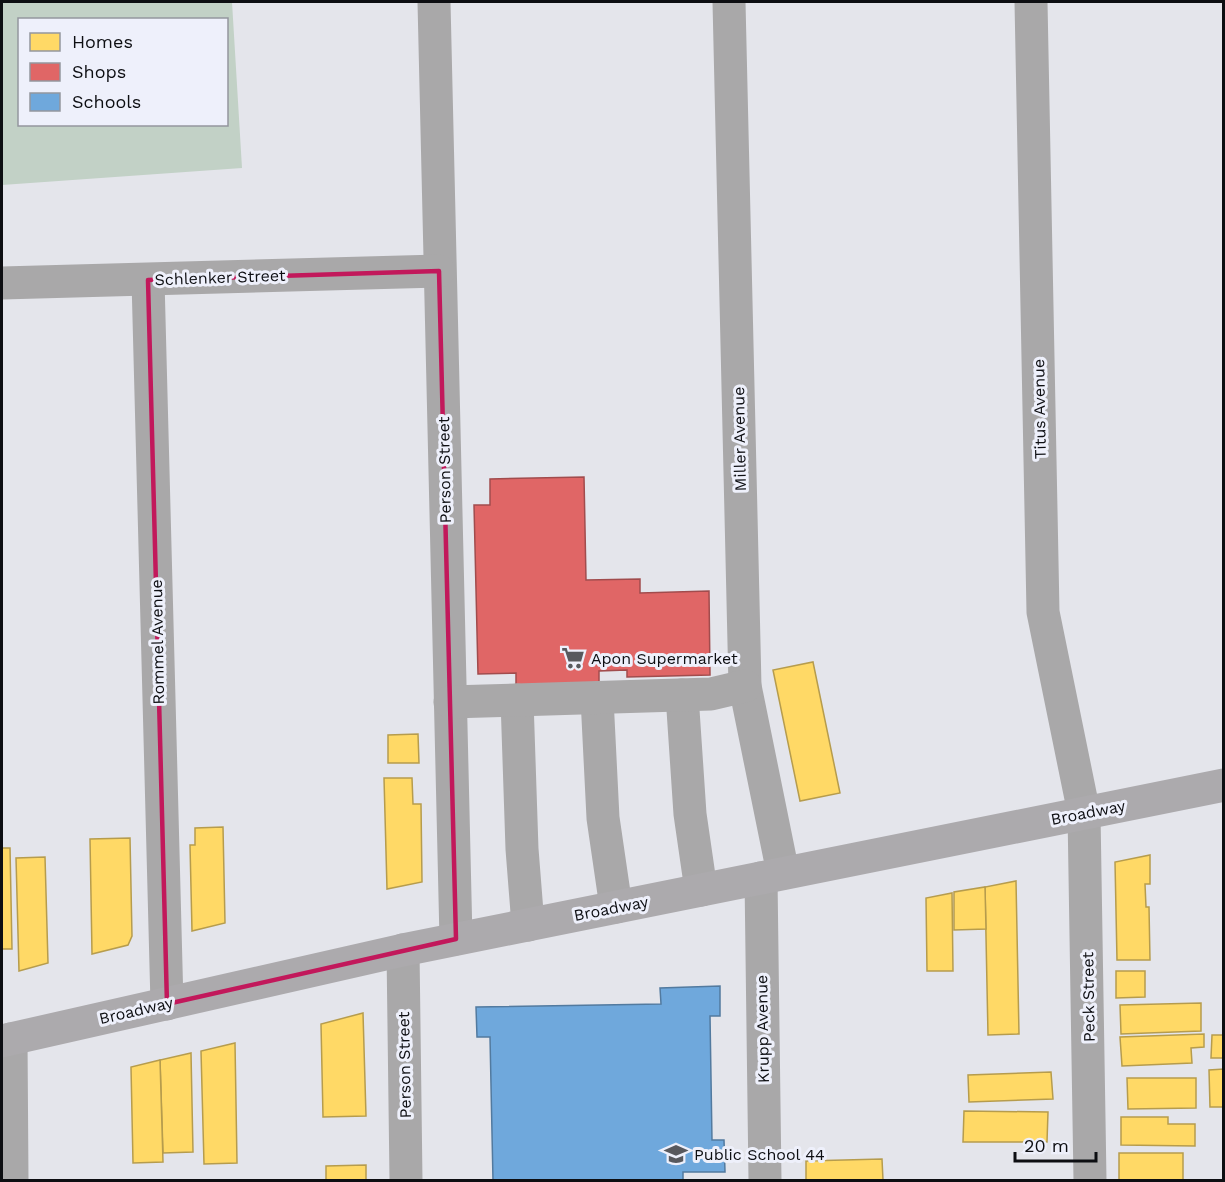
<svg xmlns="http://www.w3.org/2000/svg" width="1225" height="1182" viewBox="0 0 1225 1182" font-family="'Work Sans',sans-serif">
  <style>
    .green { fill: #c2d1c6; fill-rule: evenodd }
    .homes { fill: #ffd966; stroke: #b69c4d; stroke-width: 1.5 }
    .shops { fill: #e06666; stroke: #a14c4d; stroke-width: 1.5 }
    .schools { fill: #6fa8dc; stroke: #527a9f; stroke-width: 1.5 }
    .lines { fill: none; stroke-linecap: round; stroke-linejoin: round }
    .minor { stroke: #a9a8a9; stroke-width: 33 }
    .major { stroke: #acaaad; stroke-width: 33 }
    .marked { fill: none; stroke: #c2185b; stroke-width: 4.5; stroke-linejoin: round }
    .labels { text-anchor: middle; stroke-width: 6; stroke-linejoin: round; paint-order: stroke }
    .street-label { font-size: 16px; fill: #0d0e12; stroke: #eef0fb }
    .poi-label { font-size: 16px; fill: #0d0e12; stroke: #eef0fb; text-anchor: start }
  </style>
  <rect width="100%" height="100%" fill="#e4e5eb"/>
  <path class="green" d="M2 2H232L242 168 2 185ZM20 20H226V124H20Z"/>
  <g class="homes">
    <path d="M813 662 840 793 800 801 773 670Z"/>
    <path d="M418 734 419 763H388V735Z"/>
    <path d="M384 778H412L413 804H421L422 882 387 889Z"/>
    <path d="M223 827 225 923 192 931 190 845H195V828Z"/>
    <path d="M130 838 132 936 128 945 92 954 90 839Z"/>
    <path d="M2 848H10L12 949H2Z"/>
    <path d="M1150 855V884H1145L1146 907H1149L1150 960H1117L1115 862Z"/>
    <path d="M45 857 48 963 19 971 16 858Z"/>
    <path d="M1016 881 1019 1034 988 1035 985 887Z"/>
    <path d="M985 887 986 929 954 930V892Z"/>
    <path d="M952 893 953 971H927L926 898Z"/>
    <path d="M1116 971H1145V997L1116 998Z"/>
    <path d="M1201 1003V1031L1121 1034 1120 1005Z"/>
    <path d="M363 1013 366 1116 323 1117 321 1024Z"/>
    <path d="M1204 1034V1047L1191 1048 1192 1063 1122 1066 1120 1037Z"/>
    <path d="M1212 1035H1224V1058H1211Z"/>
    <path d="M235 1043 237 1163 204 1164 201 1051Z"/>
    <path d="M191 1053 193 1152 163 1153 160 1060Z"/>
    <path d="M160 1060 163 1162 133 1163 131 1067Z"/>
    <path d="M1224 1069V1107H1210L1209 1070Z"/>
    <path d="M1051 1072 1053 1099 969 1102 968 1075Z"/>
    <path d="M1127 1078H1196V1108L1128 1109Z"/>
    <path d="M964 1111 1048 1112 1047 1142H963Z"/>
    <path d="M1121 1117H1168V1124H1195V1146L1121 1145Z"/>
    <rect x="1119" y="1153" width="64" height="27"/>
    <path d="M882 1159 883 1180H806V1161Z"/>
    <path d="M366 1165V1180H326V1166Z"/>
  </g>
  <path class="shops" d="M584 477 586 580 640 579V593L709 591 710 675 627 677V670L599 671V683L516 685V673L478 674 474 505H490V479Z"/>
  <path class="schools" d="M720 986V1016H710L712 1140H724L725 1172H683V1180H493L490 1037H477L476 1007 661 1004 660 988Z"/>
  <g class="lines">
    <g class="minor">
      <path d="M434 2 456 939"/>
      <path d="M729 2 745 686 783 873"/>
      <path d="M1031 2 1043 612 1084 813 1090 1180"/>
      <path d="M148 280 167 1004"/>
      <path d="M2 283 439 271"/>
      <path d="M682 695 690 814 701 890"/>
      <path d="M597 698 603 818 616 907"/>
      <path d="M517 700 522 849 528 925"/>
      <path d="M450 702 711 694 745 686"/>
      <path d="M761 878 765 1180"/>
      <path d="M403 950 406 1180"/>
      <path d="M11 1039 12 1180"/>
    </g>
    <path class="major" d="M2 1041 403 950 1224 785"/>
  </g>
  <path class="marked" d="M439 271 456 939 167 1004 148 280Z"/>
  <defs>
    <g id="supermarket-bare" transform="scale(1.8)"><path d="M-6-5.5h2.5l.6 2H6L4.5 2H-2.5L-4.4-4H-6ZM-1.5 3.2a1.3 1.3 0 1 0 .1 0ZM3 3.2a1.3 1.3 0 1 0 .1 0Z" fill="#58595e" stroke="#eef0fb" stroke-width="2.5" paint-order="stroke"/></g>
    <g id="school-bare" transform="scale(1.8)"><path d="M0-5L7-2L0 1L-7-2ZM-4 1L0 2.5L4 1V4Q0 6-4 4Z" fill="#58595e" stroke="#eef0fb" stroke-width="2.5" paint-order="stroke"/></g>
  </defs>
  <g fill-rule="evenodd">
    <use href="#supermarket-bare" x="573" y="658"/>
    <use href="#school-bare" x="676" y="1154"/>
  </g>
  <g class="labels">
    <g class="street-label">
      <text transform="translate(220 277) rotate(-2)" y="6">Schlenker Street</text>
      <text transform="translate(1039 409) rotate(-91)" y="6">Titus Avenue</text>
      <text transform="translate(739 439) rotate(-91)" y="6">Miller Avenue</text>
      <text transform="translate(444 470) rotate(-91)" y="6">Person Street</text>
      <text transform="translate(157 642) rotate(-91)" y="6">Rommel Avenue</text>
      <text transform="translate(1088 812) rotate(-11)" y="6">Broadway</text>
      <text transform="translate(611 908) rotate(-11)" y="6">Broadway</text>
      <text transform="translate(1088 997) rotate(-91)" y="6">Peck Street</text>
      <text transform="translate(136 1010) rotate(-13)" y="6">Broadway</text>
      <text transform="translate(762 1029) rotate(-91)" y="6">Krupp Avenue</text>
      <text transform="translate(404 1065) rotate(-91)" y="6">Person Street</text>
    </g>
    <g class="poi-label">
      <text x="591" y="664">Apon Supermarket</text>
      <text x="694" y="1160">Public School 44</text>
    </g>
  </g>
  <rect width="1225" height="1182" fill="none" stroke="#0d0e12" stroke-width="6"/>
  <rect x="18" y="18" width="210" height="108" fill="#eef0fb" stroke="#94969e" stroke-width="1.5"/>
  <rect x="30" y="33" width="30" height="18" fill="#ffd966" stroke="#94969e" stroke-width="1.5"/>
  <text x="72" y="48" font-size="18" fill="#0d0e12">Homes</text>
  <rect x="30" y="63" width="30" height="18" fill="#e06666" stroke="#94969e" stroke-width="1.5"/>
  <text x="72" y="78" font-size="18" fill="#0d0e12">Shops</text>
  <rect x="30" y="93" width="30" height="18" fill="#6fa8dc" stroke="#94969e" stroke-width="1.5"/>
  <text x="72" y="108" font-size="18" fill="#0d0e12">Schools</text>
  <path d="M1015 1152v9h81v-9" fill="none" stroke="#0d0e12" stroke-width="3"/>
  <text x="1024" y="1152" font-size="18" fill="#0d0e12" stroke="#eef0fb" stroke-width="4.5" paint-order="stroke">20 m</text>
</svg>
